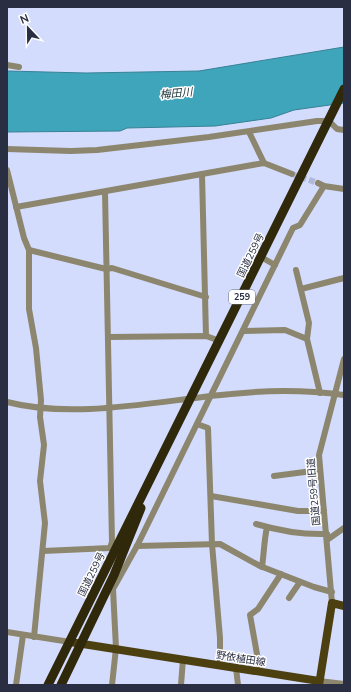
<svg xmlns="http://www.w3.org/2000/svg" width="351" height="692" viewBox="0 0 351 692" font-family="'Nunito Sans','Noto Sans JP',sans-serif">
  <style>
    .water { fill: #3fa5ba; stroke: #388196 }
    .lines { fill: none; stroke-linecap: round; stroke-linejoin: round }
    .minor-tunnel { stroke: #b1b9d8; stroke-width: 6; stroke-dasharray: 6 3; stroke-linecap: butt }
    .minor { stroke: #8d866e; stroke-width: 6 }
    .major { stroke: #4c3f10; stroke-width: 8 }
    .highway { stroke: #30280a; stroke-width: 9 }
    .labels { text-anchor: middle; stroke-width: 3; stroke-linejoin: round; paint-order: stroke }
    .shield { fill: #fefefe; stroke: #696c7b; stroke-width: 1 }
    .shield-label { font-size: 9px; font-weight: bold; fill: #292e43 }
    .street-label { font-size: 10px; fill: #292e43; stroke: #fefefe }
    .water-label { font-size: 11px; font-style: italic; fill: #233a3f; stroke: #fefefe }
  </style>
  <rect width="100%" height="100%" fill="#d3dcfd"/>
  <path class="water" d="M344 47V103L294 110 271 118 215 126 127 128 120 131 7 132V71L86 73 199 71Z"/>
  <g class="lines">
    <path class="minor-tunnel" d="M292 174 318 183"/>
    <g class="minor">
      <path d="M7 65 19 67"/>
      <path d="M249 132 264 163"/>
      <path d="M7 149 71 151 97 150 209 137 317 121H329L337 129 344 130"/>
      <path d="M7 170 24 238 29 250V309L36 348 41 400 40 417 44 445 40 481 45 523 34 637"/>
      <path d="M202 174 206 336"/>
      <path d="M318 183 324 186 344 189"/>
      <path d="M16 207 264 163 292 174"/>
      <path d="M29 250 106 269 112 268 206 297"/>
      <path d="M261 257 275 265"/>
      <path d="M296 270 309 323 307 339"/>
      <path d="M301 289 344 278"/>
      <path d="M243 331 285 330 307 339 320 393"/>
      <path d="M108 337 206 336 220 341"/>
      <path d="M7 402C77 420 161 400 231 394 268 390 307 390 344 395"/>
      <path d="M197 424 208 428 212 544 220 638V665"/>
      <path d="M274 476 320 470"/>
      <path d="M211 496 298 511H324"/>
      <path d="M256 524C280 531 301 535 327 534"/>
      <path d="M327 540 344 528"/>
      <path d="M137 546 220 544 260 566 314 587 332 592"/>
      <path d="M43 551 110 548 112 542 105 192"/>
      <path d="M262 567C264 553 264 541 267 527"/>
      <path d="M289 598 300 582"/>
      <path d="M332 603 319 455 344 359"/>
      <path d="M7 632 70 642"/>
      <path d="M236 668 238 685"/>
      <path d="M260 671 250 615 258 609 281 574"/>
      <path d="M319 681 344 684"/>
      <path d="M16 685 23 635"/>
      <path d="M112 685 116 648 113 589 137 546 293 228 300 225 324 186"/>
      <path d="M181 685 183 659"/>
    </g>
    <g class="major">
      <path d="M70 642 319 681"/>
      <path d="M319 685 332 603 344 606"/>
    </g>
    <g class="highway">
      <path d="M48 685 344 89"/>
      <path d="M61 685 114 575 141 508"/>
    </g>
  </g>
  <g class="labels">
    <rect class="shield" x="229" y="290" width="26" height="14" rx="3"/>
    <g class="shield-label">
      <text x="242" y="300">259</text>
    </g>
    <g class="street-label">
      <text transform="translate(250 255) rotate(-64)" y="4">国道259号</text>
      <text transform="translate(313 492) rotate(-95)" y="4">国道259号旧道</text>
      <text transform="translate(91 574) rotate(-64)" y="4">国道259号</text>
      <text transform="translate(241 658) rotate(9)" y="4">野依植田線</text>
    </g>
    <g class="water-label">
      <text transform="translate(176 93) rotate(-5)" y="4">梅田川</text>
    </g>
  </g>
  <rect width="351" height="692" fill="none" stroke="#292e43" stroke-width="16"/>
  <g transform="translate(28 28) rotate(338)" stroke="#fefefe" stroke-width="3" paint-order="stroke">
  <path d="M0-3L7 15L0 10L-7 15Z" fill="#292e43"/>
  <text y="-6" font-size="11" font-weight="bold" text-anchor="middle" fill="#292e43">N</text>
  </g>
</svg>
